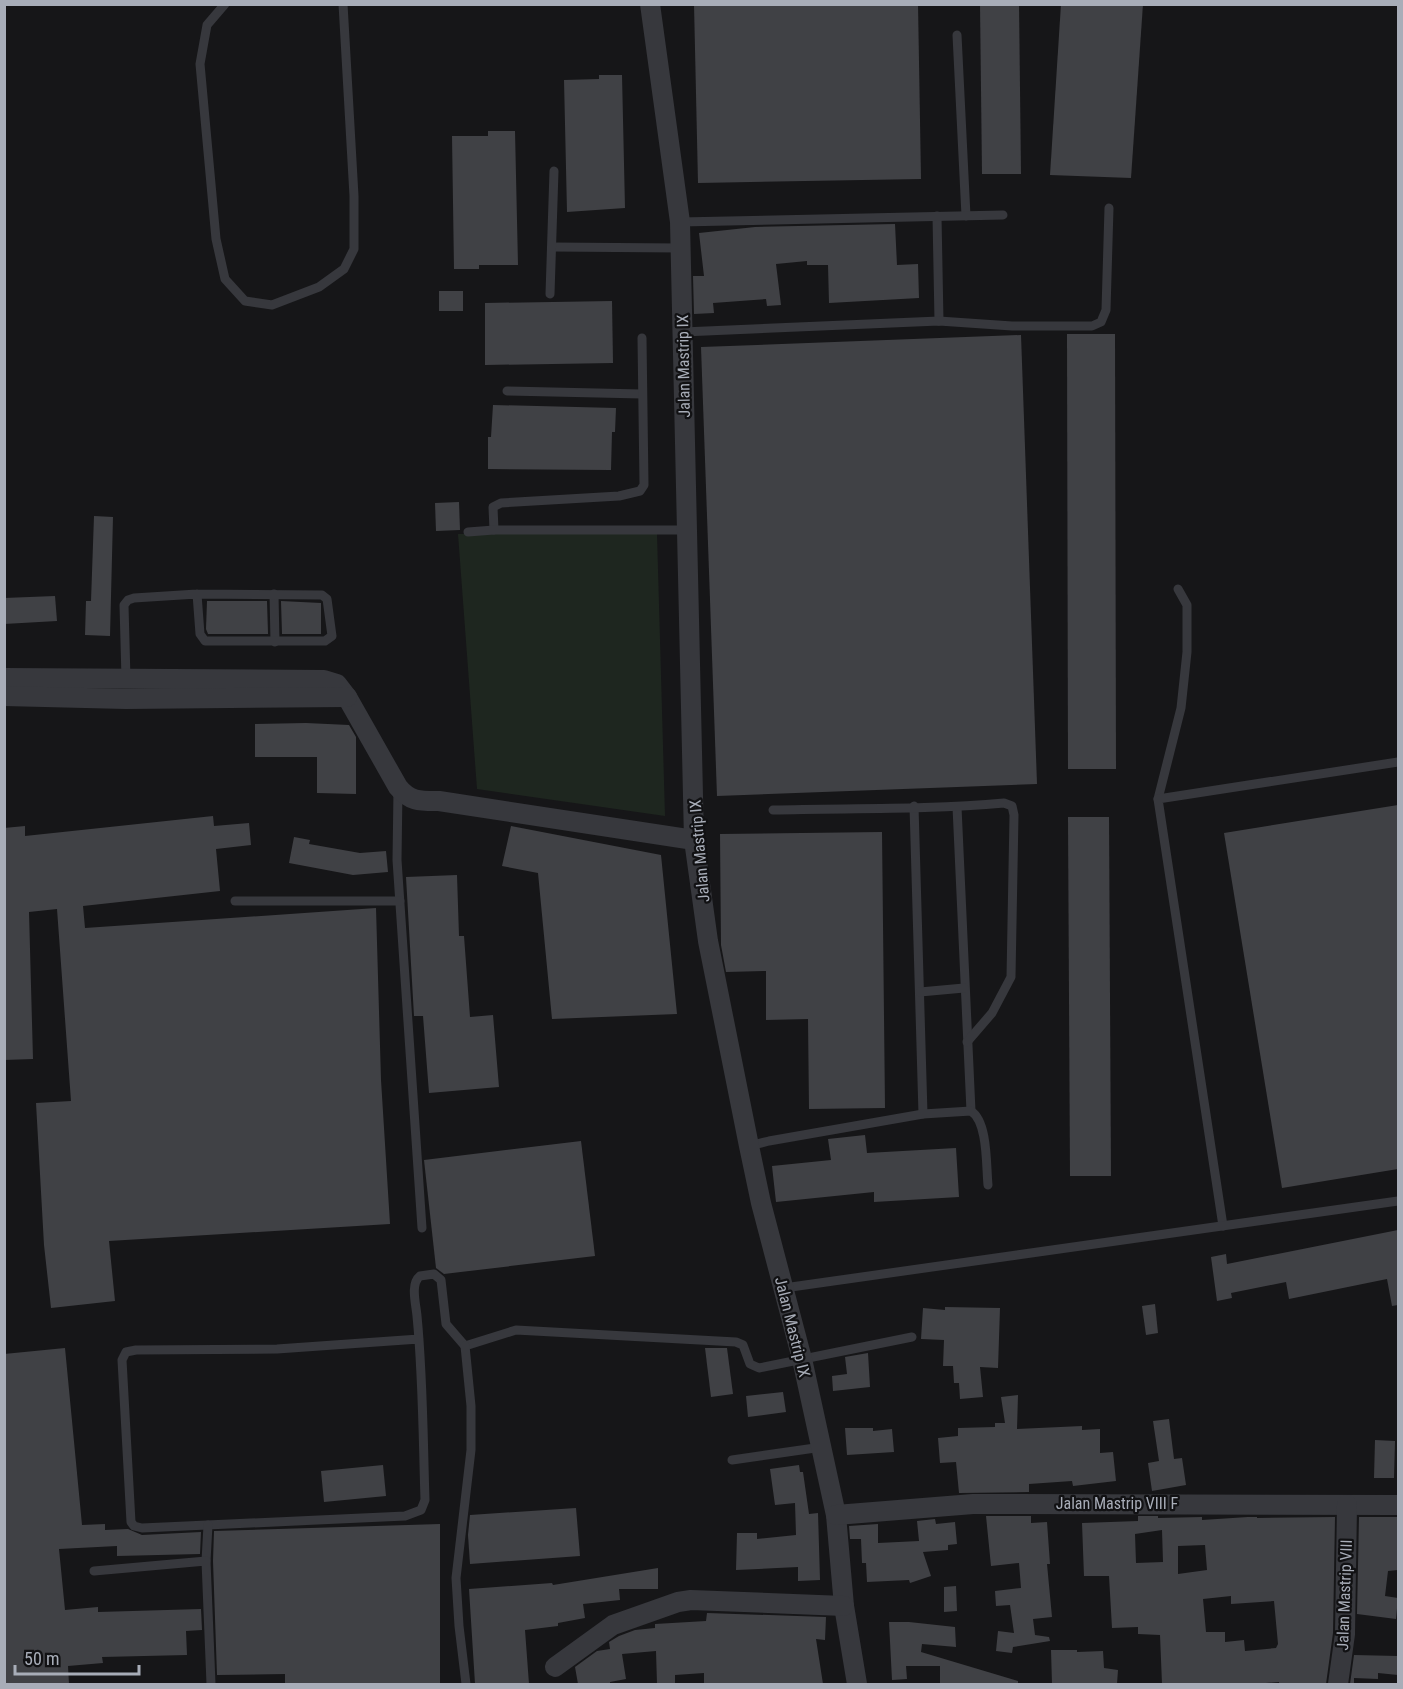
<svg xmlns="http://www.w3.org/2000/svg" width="1403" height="1689" viewBox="0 0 1403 1689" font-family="'Roboto Condensed',sans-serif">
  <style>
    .green { fill: #1e261f }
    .building { fill: #404145; fill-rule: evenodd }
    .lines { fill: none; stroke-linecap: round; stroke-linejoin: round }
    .lane { stroke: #37383d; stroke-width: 9 }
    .street { stroke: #37383d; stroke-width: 20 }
    .labels { text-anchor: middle; stroke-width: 4.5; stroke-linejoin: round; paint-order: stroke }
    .street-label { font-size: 16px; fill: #a8adb8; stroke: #111113 }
  </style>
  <rect width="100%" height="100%" fill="#161618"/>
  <path class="green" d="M458 534H657L665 816 477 789Z"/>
  <g class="building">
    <path d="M694 4H918L921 179 698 183Z"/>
    <path d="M980 4H1019L1021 174H982Z"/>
    <path d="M1061 4H1143L1131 178 1050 175Z"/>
    <path d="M599 75H622L625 208 567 212 564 80 599 79Z"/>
    <path d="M488 131H515L518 265H479V269H454L452 136H488Z"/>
    <path d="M895 224 897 265 918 264 919 298 829 303 828 265H807V261L776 264 781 305 767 306 766 299 713 303 714 313 694 314 693 276H704L699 233 755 227Z"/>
    <rect x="439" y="291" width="24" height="20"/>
    <path d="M612 301 613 363 485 365V303Z"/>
    <path d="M1067 334H1115L1116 769H1068Z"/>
    <path d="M1021 335 1037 784 717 796 701 347Z"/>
    <path d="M493 405 616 408 615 432H612L611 470 488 469V437H491Z"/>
    <path d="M459 502 460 530 436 531 435 503Z"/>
    <path d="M94 516 113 517 110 636 85 635 86 601H91Z"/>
    <path d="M55 596 57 621 4 624V598Z"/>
    <path d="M207 601H267L268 634H208L206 629Z"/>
    <path d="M281 601 321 603V634H282Z"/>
    <path d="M306 723 349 725 356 737V794L317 793V757H255V724Z"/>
    <path d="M1398 805V1169L1282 1188 1224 833Z"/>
    <path d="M213 816 214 826 249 823 251 845 216 849 220 891 83 906 85 928 376 908 381 1080 390 1224 109 1241 115 1301 51 1308 44 1245 36 1103 71 1101 57 909 29 912 33 1059 4 1060V828L25 826V836Z"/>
    <path d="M1068 817H1109L1111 1176H1070Z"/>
    <path d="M511 826 661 855 677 1014 552 1019 538 873 502 866Z"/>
    <path d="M882 832 885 1108 809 1109 808 1019 766 1020V971L726 972 721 945 720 834Z"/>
    <path d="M294 837 310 840 309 844 360 853 386 851 388 872 353 875 289 863Z"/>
    <path d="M457 875 459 936H464L470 1017 493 1015 499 1087 429 1093 423 1016H414L406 877Z"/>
    <path d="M865 1135 867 1153 956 1148 959 1197 874 1202V1192L776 1202 772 1166 831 1160 828 1139Z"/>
    <path d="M581 1141 595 1256 444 1274 436 1268 424 1160Z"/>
    <path d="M1398 1230V1305L1392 1306 1387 1279 1289 1299 1286 1282 1231 1293 1232 1298 1217 1301 1211 1257 1226 1254 1227 1264Z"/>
    <path d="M1155 1304 1158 1333 1146 1335 1142 1306Z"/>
    <path d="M945 1307 1000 1308 998 1368 980 1367 983 1397 960 1399 959 1383H954L953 1366H943L944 1340 921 1339 923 1308 945 1310Z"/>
    <path d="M65 1348 82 1525 105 1524V1530L128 1529 142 1535 201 1532 200 1554 117 1556V1546L59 1549 65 1610 98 1607V1612L201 1609 202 1630 186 1631 187 1655 102 1657 103 1663 68 1666 69 1684H4V1354Z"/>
    <path d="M705 1348H727L733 1394 711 1397Z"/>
    <path d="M868 1353 870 1387 833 1391 832 1376 847 1374 845 1357Z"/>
    <path d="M783 1392 786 1412 748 1417 746 1396Z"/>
    <path d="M1018 1395 1017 1429 1082 1426V1430L1100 1429V1453L1113 1452 1116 1481 1073 1486 1072 1481 1029 1484V1492L959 1493 956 1462 940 1463 938 1438 958 1436V1428L995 1427V1423H1005L1001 1397Z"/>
    <path d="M1169 1419 1174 1459 1182 1458 1186 1485 1152 1491 1148 1463 1159 1461 1153 1421Z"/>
    <path d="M845 1428H873V1431L892 1429 894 1452 847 1455Z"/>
    <path d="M1375 1440 1395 1441 1394 1478H1374Z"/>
    <path d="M383 1465 386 1496 324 1502 321 1471Z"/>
    <path d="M799 1465 800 1472H803L809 1514 818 1513 820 1580 798 1581V1567L736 1570 737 1533H757V1539L796 1535 795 1503 775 1505 770 1469Z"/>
    <path d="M576 1508 580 1556 470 1564 468 1535 470 1515Z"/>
    <path d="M986 1516H1031V1523L1047 1522 1050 1564H1047L1052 1617 1033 1619 1035 1635 1049 1637 1050 1641 1013 1647 1012 1653 996 1651 998 1631 1014 1633 1010 1605 996 1606 995 1591 1021 1588 1019 1563 991 1566Z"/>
    <path d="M1138 1516H1158V1518L1202 1517V1520L1248 1517H1257V1518L1335 1517 1333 1633 1326 1684H1279V1682L1253 1684H1162L1160 1635 1138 1634V1627L1112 1628 1109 1576H1084L1082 1523 1138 1521ZM1162 1530 1163 1562 1136 1563 1135 1534ZM1205 1545 1207 1570 1178 1574V1546ZM1231 1596V1604L1274 1601 1278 1644 1276 1648 1245 1651 1244 1640 1225 1642V1632H1206L1203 1599Z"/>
    <path d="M1359 1517H1398V1570L1388 1571 1385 1596 1398 1598 1396 1619 1357 1614Z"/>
    <path d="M935 1519 936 1524 955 1522 957 1544 948 1545V1550L923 1552 931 1576 910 1583 909 1580 867 1582 866 1563H862L861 1539H850L849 1526 878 1524V1543L919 1541 917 1521Z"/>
    <path d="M440 1524V1684H285V1674L217 1675 213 1561 214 1531Z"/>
    <path d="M658 1568V1589H619L620 1600 583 1604 585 1618 558 1623V1626L525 1630 529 1684H475L469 1589 552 1583 553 1585Z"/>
    <path d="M956 1586 957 1611 944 1612V1587Z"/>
    <path d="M707 1613 826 1617 825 1640 816 1639 823 1684H704V1673L675 1675V1684H657L656 1651 622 1654 626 1679 610 1682V1684H578L575 1667 597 1651 610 1649 609 1642 619 1636 635 1630 655 1628V1624L706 1621Z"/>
    <path d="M889 1622H909L955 1627 956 1647 922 1644 921 1652 1018 1681V1684H940V1666H906L907 1679 892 1680Z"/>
    <path d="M1051 1650H1077V1652L1103 1651 1104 1668 1118 1670 1117 1684H1052Z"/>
    <path d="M1354 1655 1398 1656V1675L1378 1673V1679L1354 1678V1684H1350Z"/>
  </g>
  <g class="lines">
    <g class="lane">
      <path d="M225 4 207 25 200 64 216 239 225 279 245 301 272 305 319 287 344 269 354 249V196L343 4"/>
      <path d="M957 35 966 216"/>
      <path d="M937 216 939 321"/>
      <path d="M680 222 1003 215"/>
      <path d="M552 247 680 248"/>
      <path d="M550 294 554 171"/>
      <path d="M683 332 939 321 1012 326H1092L1101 322 1106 310 1109 208"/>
      <path d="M507 391 642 394"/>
      <path d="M494 530 493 507 501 503 619 496 640 491 644 485 642 338"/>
      <path d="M468 532 494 530H687"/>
      <path d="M274 594 275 642"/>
      <path d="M126 679 124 605 128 600 134 598 197 594 322 595 327 599 332 636 325 641H205L200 634 197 594"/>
      <path d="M398 790 397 860 422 1228"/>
      <path d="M1158 799 1181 708 1187 652V605L1178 589"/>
      <path d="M914 806 923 1114"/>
      <path d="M957 807 971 1111"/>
      <path d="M773 810C850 808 928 810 1004 803L1012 806 1014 815 1011 977 992 1013 967 1042"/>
      <path d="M235 901H400"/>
      <path d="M920 992 964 988"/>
      <path d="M749 1146 769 1141 923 1114 971 1111C988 1122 986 1165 988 1185"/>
      <path d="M1223 1226 1158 799 1398 762"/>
      <path d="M784 1288 1398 1201"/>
      <path d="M419 1339 277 1349 136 1350 126 1352 122 1360 131 1522 134 1526 142 1528 405 1516 421 1510 425 1500C423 1439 423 1377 417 1316 416 1304 410 1284 420 1276L434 1274 441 1280 446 1324 465 1346 516 1330 736 1342 743 1345 750 1364 759 1368 912 1337"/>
      <path d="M465 1346 471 1406V1450L456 1578 459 1626 466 1684"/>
      <path d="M732 1460 822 1447"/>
      <path d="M206 1561 208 1525"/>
      <path d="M94 1571 206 1561 211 1684"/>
    </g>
    <g class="street">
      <path d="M650 4 680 222 694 840 708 941 749 1146 761 1203 802 1359 836 1515 844 1606 857 1684"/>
      <path d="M4 678 324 680 337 684 347 697 398 787C410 802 421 801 439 801L694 840"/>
      <path d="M4 696 126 699 347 697"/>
      <path d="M836 1515 973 1504 1398 1505"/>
      <path d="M555 1667 613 1625 678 1602 691 1600 844 1606"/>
      <path d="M1338 1684 1345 1634 1347 1505"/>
    </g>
  </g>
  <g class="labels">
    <g class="street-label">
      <text transform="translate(683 366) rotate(-91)" y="6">Jalan Mastrip IX</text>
      <text transform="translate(699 851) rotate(-95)" y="6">Jalan Mastrip IX</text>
      <text transform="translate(793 1327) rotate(76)" y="6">Jalan Mastrip IX</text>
      <text x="1117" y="1509">Jalan Mastrip VIII F</text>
      <text transform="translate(1344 1595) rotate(-88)" y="6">Jalan Mastrip VIII</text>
    </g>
  </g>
  <rect width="1403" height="1689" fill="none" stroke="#a8adb8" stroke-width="12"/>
  <path d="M15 1665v9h124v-9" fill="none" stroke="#a8adb8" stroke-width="3"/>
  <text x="24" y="1665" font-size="18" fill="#a8adb8" stroke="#111113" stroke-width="4.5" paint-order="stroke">50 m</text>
</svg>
